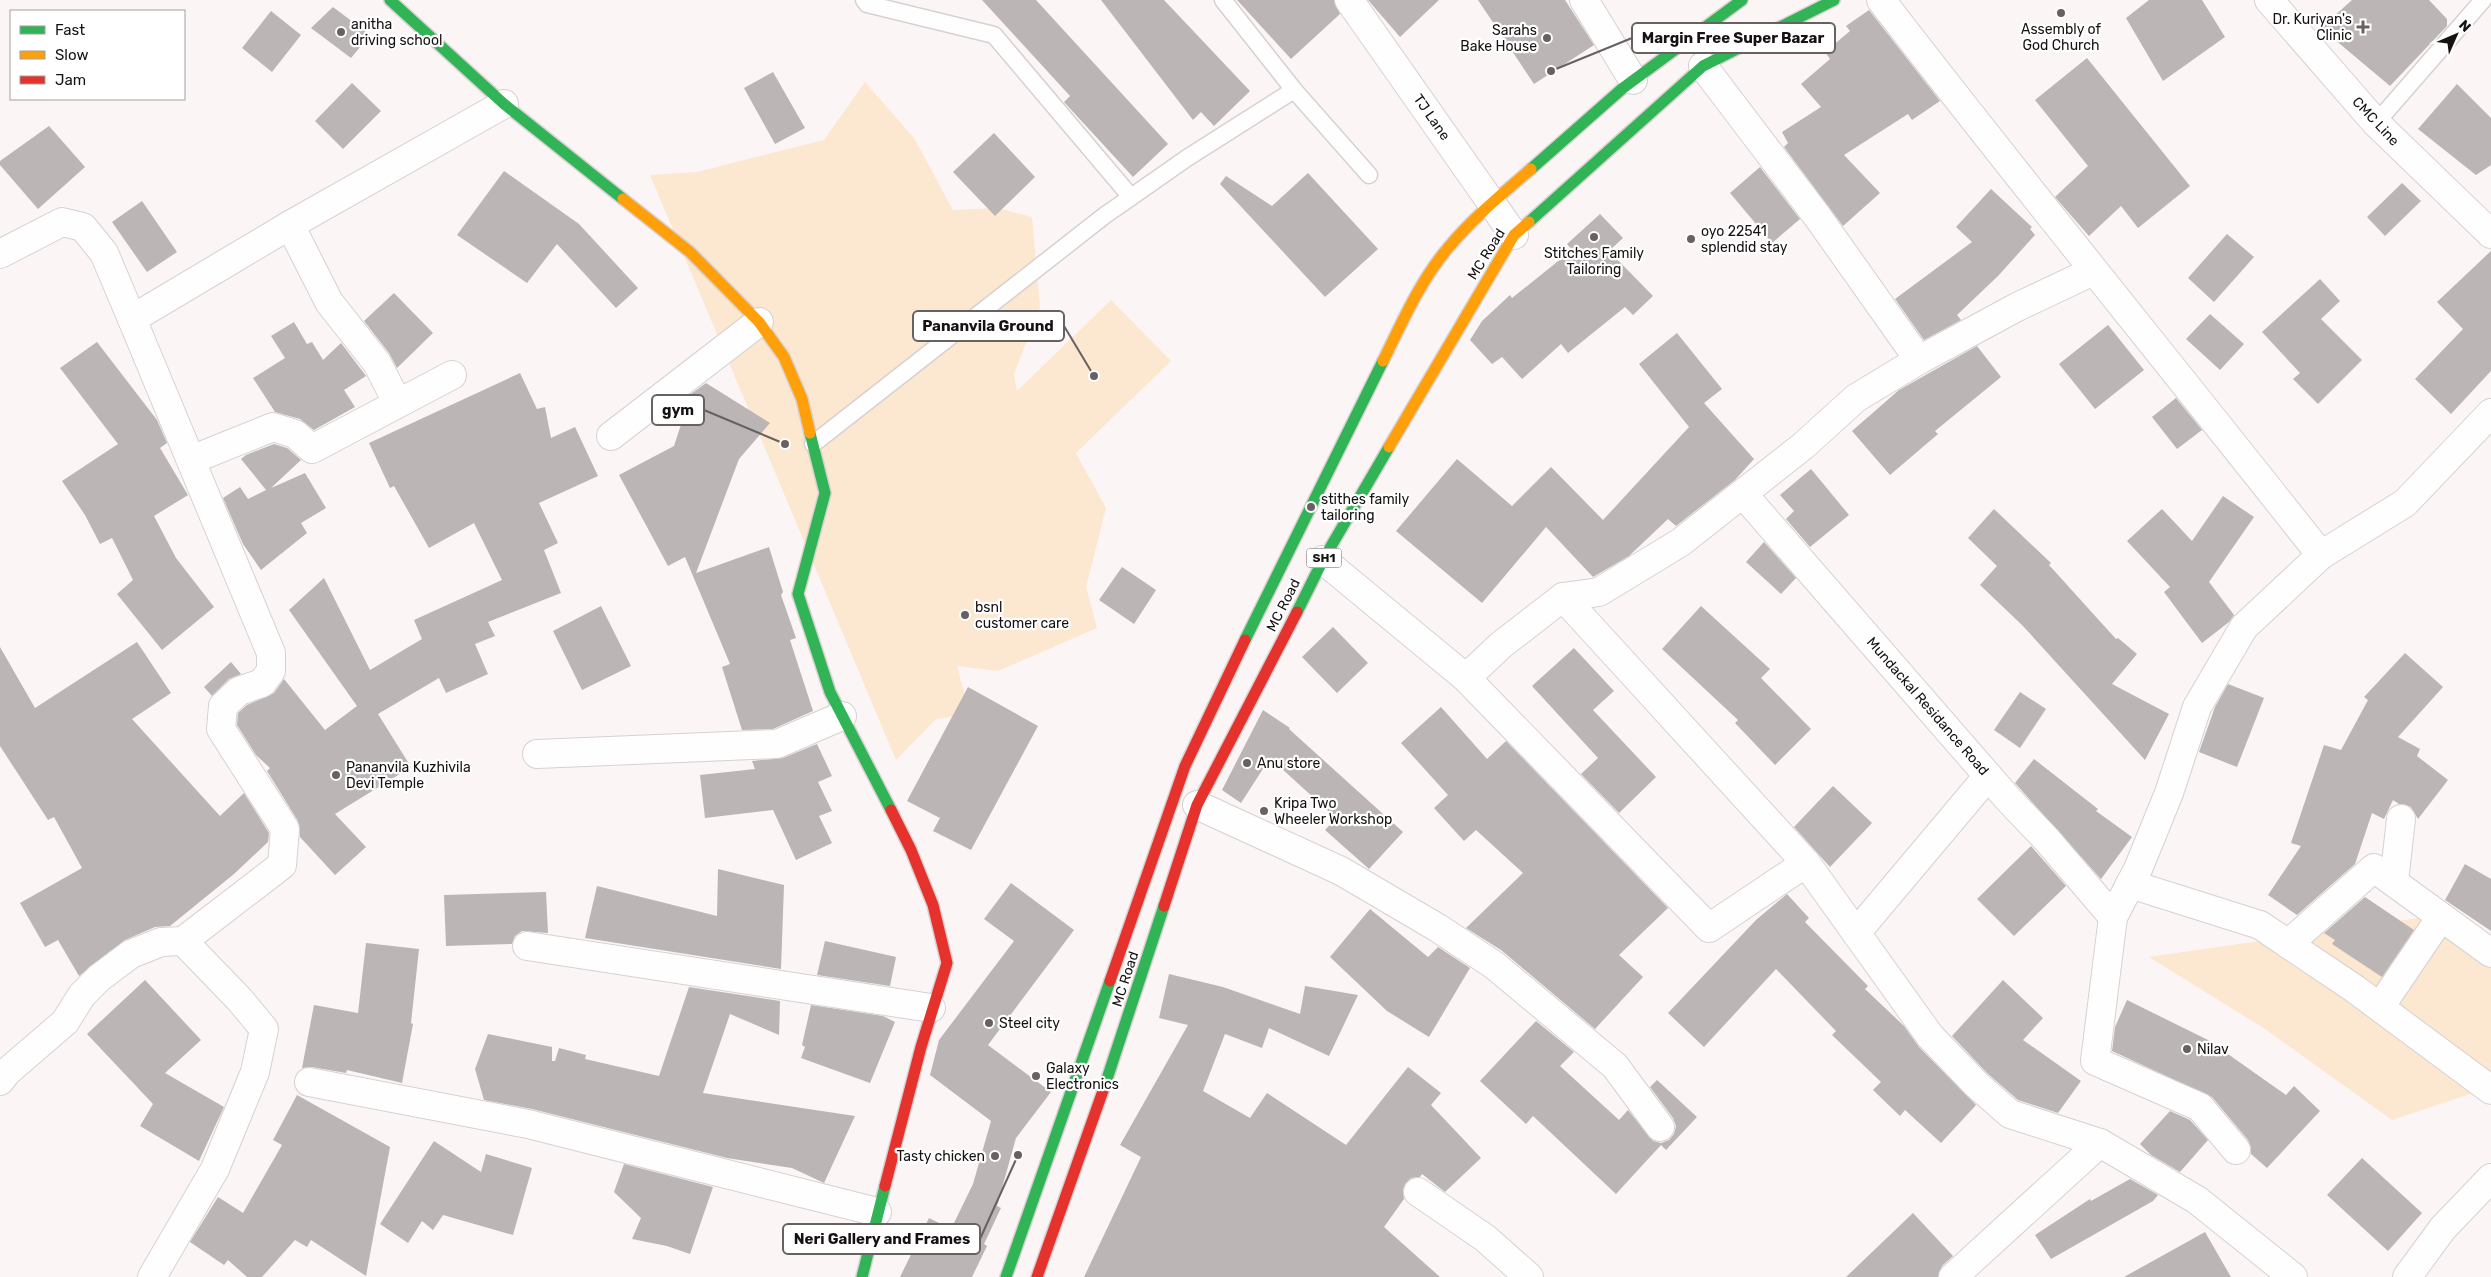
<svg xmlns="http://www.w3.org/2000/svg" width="2491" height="1277" viewBox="0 0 2491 1277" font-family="Rubik,sans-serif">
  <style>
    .green { fill: #fce7d0 }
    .building { fill: #bbb5b5 }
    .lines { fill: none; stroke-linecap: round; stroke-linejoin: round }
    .lane-casing { stroke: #d7d1d1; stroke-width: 19 }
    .street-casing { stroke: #d7d1d1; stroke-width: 30 }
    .fast-casing { stroke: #d7d1d1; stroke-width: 14 }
    .slow-casing { stroke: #d7d1d1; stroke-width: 14 }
    .jam-casing { stroke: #d7d1d1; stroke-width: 14 }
    .lane { stroke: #fffefe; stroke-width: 16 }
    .street { stroke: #fffefe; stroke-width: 28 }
    .fast { stroke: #30b455; stroke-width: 11 }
    .slow { stroke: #ff9f0a; stroke-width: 11 }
    .jam { stroke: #e5322d; stroke-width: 11 }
    .poi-dot { fill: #676162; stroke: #fff; stroke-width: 2 }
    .labels { text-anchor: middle; stroke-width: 4.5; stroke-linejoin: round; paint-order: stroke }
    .shield { fill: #fff; stroke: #5d5959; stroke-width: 1 }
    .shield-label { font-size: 12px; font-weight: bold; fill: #171212 }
    .poi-label { font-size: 14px; fill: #171212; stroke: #fff; text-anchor: start }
    .street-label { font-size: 14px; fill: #171212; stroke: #fff }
    .leader { fill: none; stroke: #676162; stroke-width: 2 }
    .callout-dot { fill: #676162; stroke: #fff; stroke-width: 2 }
    .callout { fill: #fff; stroke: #676162; stroke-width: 2 }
    .callout-label { font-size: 15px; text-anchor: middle; font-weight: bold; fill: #171212 }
  </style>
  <rect width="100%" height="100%" fill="#fcf5f6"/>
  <g class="green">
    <path d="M865 82 914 138 953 210 997 208 1032 217 1040 307 1014 374 1017 391 1111 300 1171 361 1076 453 1106 508 1086 587 1097 628 998 671 957 666 970 714 936 719 896 760 650 175 697 172 824 140Z"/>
    <path d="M2446 914 2491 934V1087L2392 1120 2265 1029 2149 957Z"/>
  </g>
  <g class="building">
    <path d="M982 0H1036L1168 144 1133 177 1064 102 1070 96Z"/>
    <path d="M1101 0H1164L1250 91 1214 126 1201 112 1193 120Z"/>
    <path d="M1237 0H1334L1340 14 1291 59Z"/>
    <path d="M1368 0H1439L1400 37Z"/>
    <path d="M1478 0H1565L1594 45 1534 84Z"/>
    <path d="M2149 0H2202L2225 37 2163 81 2126 18Z"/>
    <path d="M2352 0H2429L2447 19V26L2390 86 2321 28Z"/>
    <path d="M333 7 370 35 351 58 311 28Z"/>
    <path d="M1869 10 1940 101 1912 120 1908 114 1844 155 1880 193 1843 226 1784 147 1788 143 1782 132 1821 107 1801 84 1830 59 1825 52 1850 31 1846 26Z"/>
    <path d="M271 11 301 35 272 72 242 48Z"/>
    <path d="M2087 58 2190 186 2138 228 2121 206 2089 236 2055 197 2088 166 2035 100Z"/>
    <path d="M773 72 805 128 775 144 744 88Z"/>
    <path d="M352 83 381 111 343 149 315 121Z"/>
    <path d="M2457 84 2491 118V165L2476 175 2418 129Z"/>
    <path d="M49 126 85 167 38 209 0 165V161Z"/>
    <path d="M994 133 1035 177 995 216 953 172Z"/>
    <path d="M1760 167 1800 219 1772 243 1730 193Z"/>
    <path d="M504 171 579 224 638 288 616 308 557 244 527 283 457 235Z"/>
    <path d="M1308 173 1378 249 1325 297 1220 184 1226 176 1272 206Z"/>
    <path d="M2402 183 2421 201 2385 236 2367 217Z"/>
    <path d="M1991 189 2032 227 2030 229 2035 235 1998 276 1957 315 1961 320 1924 340 1895 299 1972 242 1956 227Z"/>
    <path d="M142 201 177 252 147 272 112 222Z"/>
    <path d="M1600 214 1623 238 1609 251 1653 296 1633 315 1625 307 1568 353 1561 344 1522 379 1502 357 1492 364 1470 340 1482 321 1510 295 1512 298 1572 250 1567 244Z"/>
    <path d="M2227 234 2254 257 2214 302 2188 278Z"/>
    <path d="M2491 251V371L2451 414 2415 379 2463 329 2437 302Z"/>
    <path d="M2320 279 2340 301 2321 319 2362 360 2318 404 2293 379 2300 373 2262 332Z"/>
    <path d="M394 293 433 333 397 368 389 353 364 321Z"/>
    <path d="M2210 314 2244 344 2220 370 2186 339Z"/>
    <path d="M294 322 307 344 312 342 323 360 341 343 366 376 344 390 355 407 314 430 300 419 275 412 253 378 285 358 271 336Z"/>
    <path d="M2108 325 2144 370 2095 409 2059 364Z"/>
    <path d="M1677 333 1722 389 1704 403 1754 459 1735 480 1676 526 1668 519 1629 556 1593 577 1546 527 1482 603 1396 531 1457 459 1512 506 1551 467 1603 520 1689 427 1639 364Z"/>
    <path d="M97 342 157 420 167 443 160 448 188 495 154 516 176 558 214 607 162 650 117 594 133 580 112 538 100 544 85 515 62 481 118 444 60 368Z"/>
    <path d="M1977 346 2001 377 1935 431 1938 434 1890 475 1852 431 1899 390Z"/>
    <path d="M520 373 537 409 545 407 551 438 575 427 598 476 539 503 558 543 544 550 561 593 488 622 495 636 475 644 488 674 446 693 439 678 378 714 411 767 335 814 366 847 335 875 300 837 298 821 267 771 270 768 256 755 237 725 238 713 247 705 274 693 284 679 325 730 357 706 289 610 324 578 370 670 422 639 414 620 502 580 474 523 429 548 394 486 390 488 369 443Z"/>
    <path d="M706 383 770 423 739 459 696 573 769 547 783 592 781 595 796 638 790 640 813 711 773 729 742 730 722 667 730 664 685 557 668 566 619 475 674 446 691 394Z"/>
    <path d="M2176 398 2202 430 2177 449 2152 417Z"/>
    <path d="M274 444 287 448 301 460 271 488 305 473 326 508 301 523 307 533 261 570 243 544 223 498 240 487 248 499 266 490 241 459 246 455Z"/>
    <path d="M1811 469 1849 515 1810 547 1786 519 1794 511 1780 495Z"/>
    <path d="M2223 496 2254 517 2209 582 2234 615 2229 622 2202 643 2164 592 2170 587 2127 541 2162 509 2192 541Z"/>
    <path d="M1994 509 2051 563 2049 565 2116 639 2118 638 2137 654 2112 684 2169 714 2145 760 2023 626 1980 585 1997 566 1968 538Z"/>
    <path d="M1764 542 1796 578 1781 594 1746 562Z"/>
    <path d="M1122 567 1156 590 1134 624 1099 600Z"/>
    <path d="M601 606 631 666 582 690 553 631Z"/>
    <path d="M1701 606 1770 669 1761 678 1811 729 1775 765 1735 723 1738 720 1662 649Z"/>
    <path d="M1333 627 1368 663 1337 693 1302 657Z"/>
    <path d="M137 642 171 693 132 719 220 816 244 793 269 833 268 842 234 874 170 926 155 927 125 940 79 976 58 940 45 947 20 903 82 868 54 817 48 820 0 746V647L35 708Z"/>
    <path d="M1574 648 1614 691 1593 710 1656 777 1619 813 1581 774 1598 758 1532 686Z"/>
    <path d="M2405 653 2443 687 2398 737 2420 749 2417 756 2448 780 2418 819 2411 807 2399 804 2393 800 2384 819 2372 813 2355 864 2297 915 2268 895 2301 846 2291 843 2324 745 2341 750 2368 700 2364 697Z"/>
    <path d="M231 662 241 674 229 679 212 696 204 687Z"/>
    <path d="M2228 684 2264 698 2237 767 2199 752 2215 707Z"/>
    <path d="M968 687 1038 726 971 850 933 831 940 818 907 801Z"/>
    <path d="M2020 692 2046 709 2020 748 1994 730Z"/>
    <path d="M1441 707 1487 759 1506 741 1668 908 1619 955 1643 977 1595 1029 1501 950 1466 928 1523 873 1476 830 1464 841 1434 808 1448 795 1401 743Z"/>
    <path d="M1263 710 1290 728 1289 729 1403 832 1369 869 1325 830 1336 818 1270 758 1241 803 1222 790Z"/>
    <path d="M817 744 832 776 818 782 832 811 819 816 832 843 796 860 773 810 705 818 700 775 755 769 752 761 783 758Z"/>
    <path d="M2034 759 2098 809 2096 811 2132 837 2101 879 2015 783Z"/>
    <path d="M1833 786 1872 823 1830 867 1794 827Z"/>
    <path d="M2031 846 2066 886 2014 936 1977 899Z"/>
    <path d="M2465 864 2491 879V931L2445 900Z"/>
    <path d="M718 869 784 885 781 969 585 938 597 886 717 916Z"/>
    <path d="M1011 883 1074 930 988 1045 1051 1092 1016 1138 997 1206 1001 1208 984 1244 987 1246 972 1277H900L929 1218 951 1229 973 1184 991 1121 930 1075 939 1040 1014 941 984 919Z"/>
    <path d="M546 892 548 933 522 931 515 936 512 944 446 946 444 895Z"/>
    <path d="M1787 894 1809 918 1805 922 1868 986 1865 989 1904 1026 1919 1047 1976 1105 1941 1143 1905 1110 1900 1116 1873 1090 1881 1082 1832 1035 1836 1031 1776 969 1704 1047 1668 1013 1756 920Z"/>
    <path d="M2365 897 2414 930 2382 977 2332 944 2335 940 2324 933Z"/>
    <path d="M1370 909 1428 957 1438 947 1470 968 1429 1037 1387 1011 1330 957Z"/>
    <path d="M825 941 896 957 890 986 817 975Z"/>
    <path d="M366 943 419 949 411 1023 413 1024 402 1083 347 1070 346 1073 312 1067 302 1068 314 1005 358 1013Z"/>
    <path d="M1169 974 1223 987 1300 1014 1305 986 1358 995 1329 1056 1269 1028 1262 1048 1225 1034 1203 1091 1250 1118 1267 1093 1346 1145 1408 1067 1441 1093 1431 1105 1481 1158 1445 1192 1422 1174 1420 1177 1411 1178 1405 1184 1403 1190 1404 1199 1384 1227 1440 1277H1084L1141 1157 1120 1145 1188 1025 1159 1018Z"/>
    <path d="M145 980 201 1040 165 1073 224 1107 199 1161 140 1126 153 1104 87 1034Z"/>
    <path d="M2003 980 2043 1018 2023 1040 2081 1081 2058 1113 2018 1100 1987 1073 1952 1036Z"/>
    <path d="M689 987 780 1001 779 1035 730 1014 703 1093 855 1116 824 1183 792 1168 727 1158 532 1109 484 1100 475 1069 488 1034 552 1047V1061H555L559 1048 586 1055 585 1059 659 1076Z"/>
    <path d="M2127 1000 2208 1040 2286 1095 2294 1086 2320 1111 2267 1168 2251 1154V1147L2248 1140 2212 1097 2112 1051 2115 1027Z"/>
    <path d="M811 1005 883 1016 895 1022 870 1083 801 1058 805 1047 802 1045Z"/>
    <path d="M1536 1021 1574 1052 1560 1066 1619 1120 1628 1110 1653 1141 1661 1143 1669 1140 1674 1134 1676 1126 1673 1118 1650 1087 1657 1080 1697 1117 1666 1150 1661 1145 1616 1194 1533 1116 1526 1124 1480 1081Z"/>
    <path d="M297 1095 390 1147 366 1276 311 1240 307 1247 295 1240 262 1277H247L228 1260 224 1265 190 1242 218 1197 243 1213 282 1145 273 1140Z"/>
    <path d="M2170 1111 2190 1120 2208 1140 2180 1172 2151 1155 2140 1144Z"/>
    <path d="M434 1141 481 1172 486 1154 532 1168 513 1235 443 1215 433 1230 422 1221 408 1243 380 1224Z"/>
    <path d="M2362 1158 2422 1213 2388 1251 2327 1195Z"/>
    <path d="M624 1164 713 1187 690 1254 667 1246 632 1239 641 1218 614 1192Z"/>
    <path d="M2130 1179 2158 1195 2153 1201 2051 1259 2035 1235 2090 1199 2091 1201Z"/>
    <path d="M1913 1213 1953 1256 1942 1266 1938 1277H1846Z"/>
    <path d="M2205 1232 2231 1277H2124Z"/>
  </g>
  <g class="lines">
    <g class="lane-casing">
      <g id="lane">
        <path d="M864 0 867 4 994 35 1131 197"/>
        <path d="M1223 0 1294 90"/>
        <path d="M2376 123 2483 0"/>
        <path d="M813 444 1104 216 1187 158 1294 90 1369 175"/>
      </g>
    </g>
    <g class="street-casing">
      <g id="street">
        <path d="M1349 0 1514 235"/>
        <path d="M1584 0 1633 80"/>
        <path d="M1881 0C2025 187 2175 370 2321 555"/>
        <path d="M2269 0 2376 123 2491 234"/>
        <path d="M1703 66 1817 216 1919 360"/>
        <path d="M290 225 329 302 377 363 397 402"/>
        <path d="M0 254 62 222 83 227 104 253 132 319 290 225 504 104"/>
        <path d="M132 319 271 653V671L262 683 239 691 223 706 221 729 285 829 282 865 183 941 240 1000 264 1029 255 1072 215 1169 152 1277"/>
        <path d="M611 436 759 322"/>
        <path d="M191 460 273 427 295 434 312 449 452 375"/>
        <path d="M1743 494 2009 800 2048 841 2113 917"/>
        <path d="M1323 560 1466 678 1709 928 1806 863 1930 1036 1976 1084 2010 1114 2100 1143 2197 1200 2293 1277"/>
        <path d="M1563 597 1806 863"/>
        <path d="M1466 678 1501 645 1563 597 1599 592 1681 542 1803 446 1856 398 1919 360 2017 307 2093 271"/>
        <path d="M537 754 777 744 842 716"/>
        <path d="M1197 805 1341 871 1438 928 1494 965 1615 1066 1660 1127"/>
        <path d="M2394 882 2401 819"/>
        <path d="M2130 884 2260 925 2355 989 2491 1090"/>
        <path d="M1856 933 1988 776"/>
        <path d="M2288 944 2374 868 2491 953"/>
        <path d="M527 946 931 1008"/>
        <path d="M2380 1007 2441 917"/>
        <path d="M0 1081 7 1072 65 1022 82 995 99 978 131 954 161 942 183 941"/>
        <path d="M309 1082 528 1124 877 1212"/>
        <path d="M2236 1150 2200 1107 2095 1061 2113 917 2138 869 2169 793 2197 707 2244 627 2321 555 2405 503 2491 413"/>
        <path d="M1418 1192 1485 1238 1529 1277"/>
        <path d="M1953 1277 2100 1143"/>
        <path d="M2407 1277 2443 1228 2491 1178"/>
      </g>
    </g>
    <g class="fast-casing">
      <g id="fast">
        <path d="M390 0 504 104 623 199"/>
        <path d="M1531 169 1623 88 1742 0"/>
        <path d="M1529 222 1703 66 1834 0"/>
        <path d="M810 433 825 493 798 594 830 692 891 810"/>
        <path d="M1297 612 1323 560 1389 447"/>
        <path d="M1245 640 1383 361"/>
        <path d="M1104 1088 1164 906"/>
        <path d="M862 1277 885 1186"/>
        <path d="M1006 1277 1110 981"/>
      </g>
    </g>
    <g class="slow-casing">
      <g id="slow">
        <path d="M623 199 690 252 759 322 784 357 802 399 810 433"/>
        <path d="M1383 361C1402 323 1420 281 1448 248 1472 219 1502 194 1531 169"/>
        <path d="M1389 447 1514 235 1529 222"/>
      </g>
    </g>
    <g class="jam-casing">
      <g id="jam">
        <path d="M1164 906 1197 805 1297 612"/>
        <path d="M1110 981 1185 766 1245 640"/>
        <path d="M885 1186 921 1047 947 963 933 905 911 850 891 810"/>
        <path d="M1037 1277 1104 1088"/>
      </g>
    </g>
    <use href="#lane" class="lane"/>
    <use href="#street" class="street"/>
    <use href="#fast" class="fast"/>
    <use href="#slow" class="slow"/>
    <use href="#jam" class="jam"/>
  </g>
  <g class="poi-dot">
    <circle cx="2061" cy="13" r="5"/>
    <path d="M2360.5 19.5h5v5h5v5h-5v5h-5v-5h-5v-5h5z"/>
    <circle cx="341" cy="32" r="5"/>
    <circle cx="1547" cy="38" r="5"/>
    <circle cx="1594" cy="237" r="5"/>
    <circle cx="1691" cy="239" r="5"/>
    <circle cx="1311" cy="507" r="5"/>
    <circle cx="965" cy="615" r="5"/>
    <circle cx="1247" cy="763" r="5"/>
    <circle cx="336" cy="775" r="5"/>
    <circle cx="1264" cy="811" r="5"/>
    <circle cx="989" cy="1023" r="5"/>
    <circle cx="2187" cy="1049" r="5"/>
    <circle cx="1036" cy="1076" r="5"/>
    <circle cx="995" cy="1156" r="5"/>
  </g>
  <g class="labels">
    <rect class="shield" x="1306.5" y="548.5" width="35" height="19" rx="4"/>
    <g class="shield-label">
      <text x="1324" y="562">SH1</text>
    </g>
    <g class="poi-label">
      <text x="2352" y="24" text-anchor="end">Dr. Kuriyan's<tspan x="2352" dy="16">Clinic</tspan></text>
      <text x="351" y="29">anitha<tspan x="351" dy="16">driving school</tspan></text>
      <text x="2061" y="34" text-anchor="middle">Assembly of<tspan x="2061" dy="16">God Church</tspan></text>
      <text x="1537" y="35" text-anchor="end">Sarahs<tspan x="1537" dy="16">Bake House</tspan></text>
      <text x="1701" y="236">oyo 22541<tspan x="1701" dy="16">splendid stay</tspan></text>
      <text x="1594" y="258" text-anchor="middle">Stitches Family<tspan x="1594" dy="16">Tailoring</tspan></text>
      <text x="1321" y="504">stithes family<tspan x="1321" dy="16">tailoring</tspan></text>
      <text x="975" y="612">bsnl<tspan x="975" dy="16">customer care</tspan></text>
      <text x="1257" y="768">Anu store</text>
      <text x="346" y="772">Pananvila Kuzhivila<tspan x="346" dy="16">Devi Temple</tspan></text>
      <text x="1274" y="808">Kripa Two<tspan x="1274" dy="16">Wheeler Workshop</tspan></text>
      <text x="999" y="1028">Steel city</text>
      <text x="2197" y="1054">Nilav</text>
      <text x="1046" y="1073">Galaxy<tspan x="1046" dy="16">Electronics</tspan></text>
      <text x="985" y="1161" text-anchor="end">Tasty chicken</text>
    </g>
    <g class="street-label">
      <text transform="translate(1432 117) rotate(55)" y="5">TJ Lane</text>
      <text transform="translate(2376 121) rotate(47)" y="5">CMC Line</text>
      <text transform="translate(1486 254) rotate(-58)" y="5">MC Road</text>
      <text transform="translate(1283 605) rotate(-63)" y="5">MC Road</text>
      <text transform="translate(1928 706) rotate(49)" y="5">Mundackal Residance Road</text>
      <text transform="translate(1125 979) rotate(-72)" y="5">MC Road</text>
    </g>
  </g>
  <path class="leader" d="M1551 71L1632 38M1094 376L1064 326M785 444L704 410M1018 1155L980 1239"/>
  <g class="callout-dot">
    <circle cx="1551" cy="71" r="5"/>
    <circle cx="1094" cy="376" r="5"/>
    <circle cx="785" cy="444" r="5"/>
    <circle cx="1018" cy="1155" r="5"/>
  </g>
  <g class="callout">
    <rect x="1632" y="23" width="203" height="30" rx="5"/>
    <rect x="913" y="311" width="151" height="30" rx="5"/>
    <rect x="652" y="395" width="52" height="30" rx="5"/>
    <rect x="783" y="1224" width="197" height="30" rx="5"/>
  </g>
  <g class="callout-label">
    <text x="1733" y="43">Margin Free Super Bazar</text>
    <text x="988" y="331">Pananvila Ground</text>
    <text x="678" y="415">gym</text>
    <text x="882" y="1244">Neri Gallery and Frames</text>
  </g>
  <rect x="10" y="10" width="175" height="90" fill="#ffffff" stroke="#a2a0a0"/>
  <rect x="20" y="26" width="25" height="8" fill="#30b455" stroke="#a2a0a0"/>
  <text x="55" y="35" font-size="15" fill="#171212">Fast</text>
  <rect x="20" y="51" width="25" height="8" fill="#ff9f0a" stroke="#a2a0a0"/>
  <text x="55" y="60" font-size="15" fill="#171212">Slow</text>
  <rect x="20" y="76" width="25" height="8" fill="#e5322d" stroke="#a2a0a0"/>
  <text x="55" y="85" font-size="15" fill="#171212">Jam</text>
  <g transform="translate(2456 35) rotate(45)" stroke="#ffffff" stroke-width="4" paint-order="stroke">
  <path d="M0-4L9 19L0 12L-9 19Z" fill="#171212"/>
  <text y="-8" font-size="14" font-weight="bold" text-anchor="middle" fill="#171212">N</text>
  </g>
</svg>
